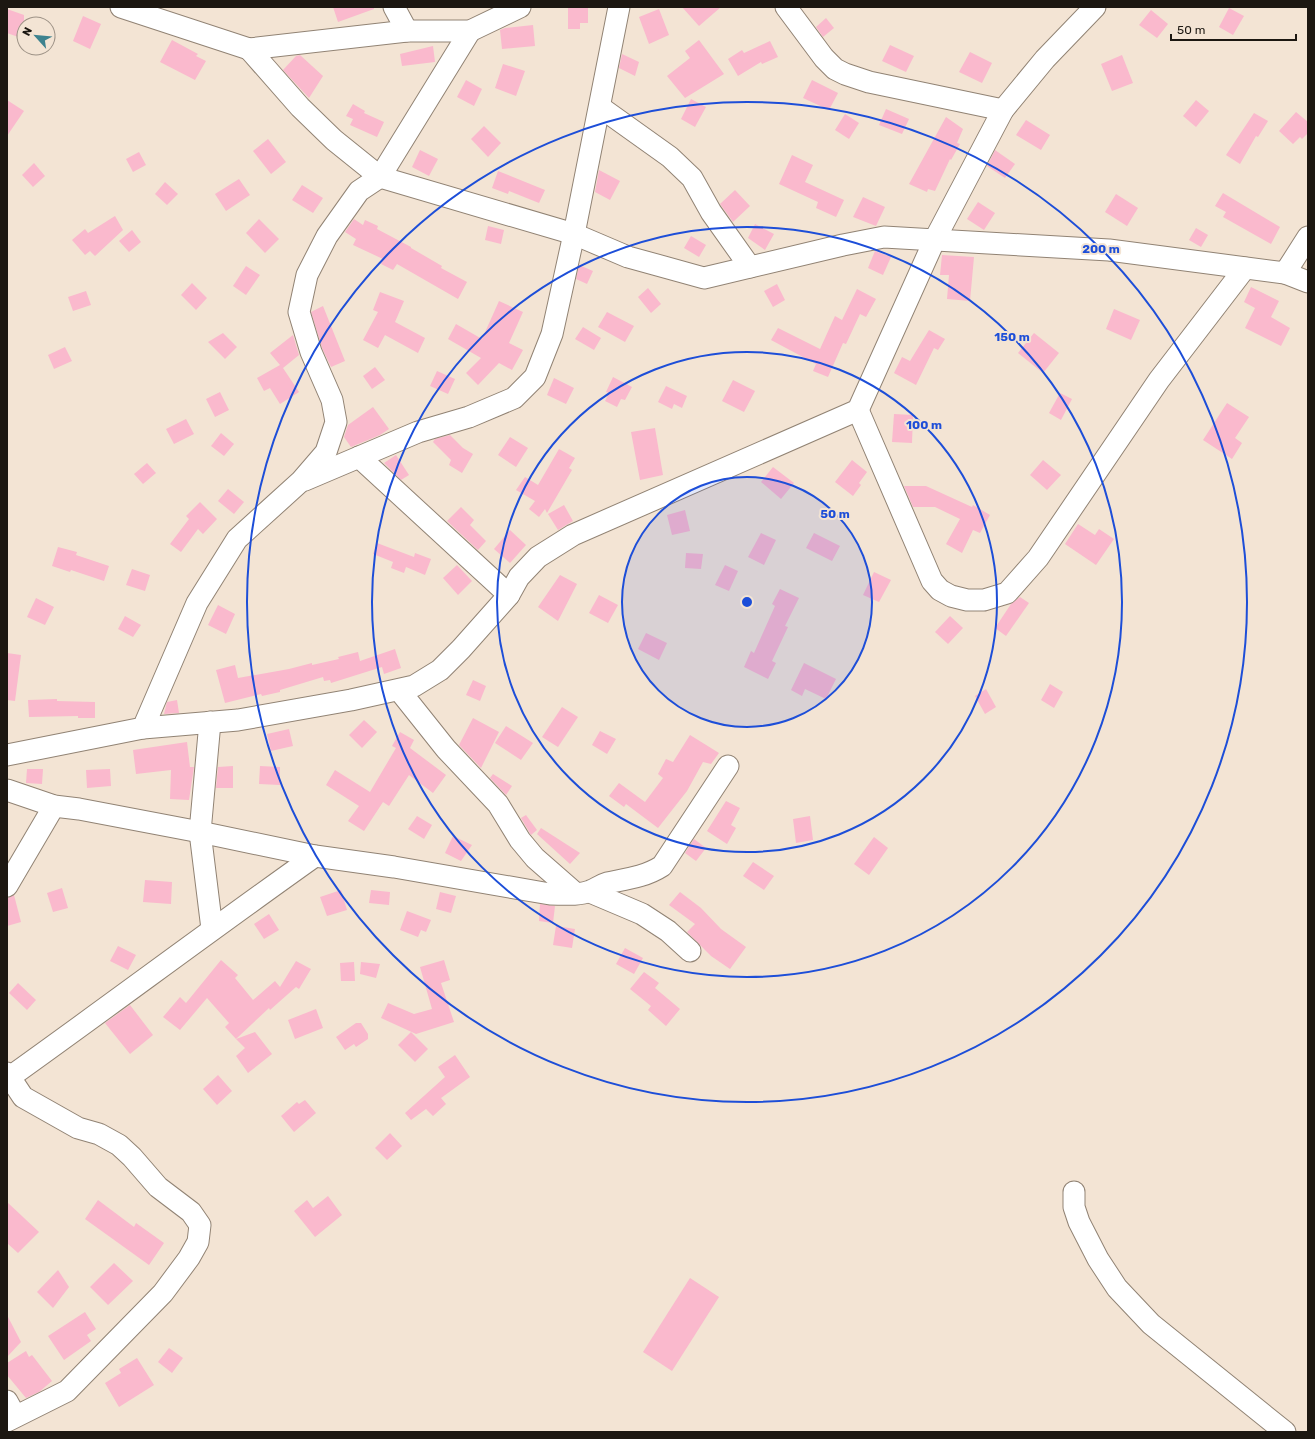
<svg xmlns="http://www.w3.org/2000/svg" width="1315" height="1439" viewBox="0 0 1315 1439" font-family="Rubik,sans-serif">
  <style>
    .building { fill: #fab9cd }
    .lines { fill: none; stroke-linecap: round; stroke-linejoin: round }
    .minor-casing { stroke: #918374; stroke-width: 23 }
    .minor { stroke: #fff; stroke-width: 21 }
    .ring { fill: none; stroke: #1d4ed8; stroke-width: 2 }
    .centre { fill: #1d4ed8; stroke: #f3e4d4; stroke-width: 2 }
    .ring-label { font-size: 12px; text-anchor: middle; font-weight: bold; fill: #1d4ed8; stroke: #f3e4d4; stroke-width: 4; stroke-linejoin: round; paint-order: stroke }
  </style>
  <rect width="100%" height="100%" fill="#f3e4d4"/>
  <g class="building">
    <path d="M333 7H374V9L338 22Z"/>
    <path d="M682 7H721L699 26Z"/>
    <path d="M568 8H588V23H580V29H568Z"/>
    <path d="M1229 8 1244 16 1233 35 1219 27Z"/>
    <path d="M7 9 24 15V39L7 33Z"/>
    <path d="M659 9 669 35 649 44 639 17Z"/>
    <path d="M1151 10 1168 24 1157 38 1139 25Z"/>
    <path d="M83 16 101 24 90 49 73 41Z"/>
    <path d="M826 18 834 28 823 37 816 27Z"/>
    <path d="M533 25 535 46 502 49 500 30 505 28Z"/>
    <path d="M172 40 198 54 196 56 206 61 195 80 160 62Z"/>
    <path d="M699 40 724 74 685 98 667 76 690 58 685 51Z"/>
    <path d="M770 41 778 57 762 64 761 62 738 76 728 59 742 50 744 53Z"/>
    <path d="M890 45 914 56 906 72 882 61Z"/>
    <path d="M433 46 435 62 402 66 400 54Z"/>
    <path d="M970 52 992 63 982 83 959 72Z"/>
    <path d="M622 54 639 62 635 76 619 68Z"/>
    <path d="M300 55 323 76 309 98 283 70 296 56Z"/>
    <path d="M1122 55 1133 83 1112 91 1101 64Z"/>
    <path d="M503 64 525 71 516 96 495 88Z"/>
    <path d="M466 80 482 89 474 106 457 97Z"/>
    <path d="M812 80 838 93 829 110 803 98Z"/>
    <path d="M691 99 706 107 695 127 681 119Z"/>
    <path d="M7 100 24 111 7 136Z"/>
    <path d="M1196 100 1209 111 1196 127 1183 116Z"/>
    <path d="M353 104 365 111 364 113 384 122 377 137 350 125 353 119 346 116Z"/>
    <path d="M886 109 909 119 902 134 879 125Z"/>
    <path d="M1296 112 1308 122V133L1302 139 1300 137 1293 144 1279 131Z"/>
    <path d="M1254 113 1268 121 1258 137 1256 136 1240 164 1226 155Z"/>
    <path d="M845 114 859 123 849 139 835 130Z"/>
    <path d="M946 117 963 129 957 143 960 144 951 160 950 159 935 191 928 189 927 192 909 184Z"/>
    <path d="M1026 120 1050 135 1041 150 1016 135Z"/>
    <path d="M484 126 501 143 488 157 471 139Z"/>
    <path d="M268 139 286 162 271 174 253 151Z"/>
    <path d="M420 150 438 159 429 176 412 167Z"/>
    <path d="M995 150 1015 164 1005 178 987 166Z"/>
    <path d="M139 152 146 165 133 172 126 159Z"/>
    <path d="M792 155 813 165 805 182 844 200 836 217 816 208 818 202 779 184Z"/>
    <path d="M34 163 45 176 33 187 22 175Z"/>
    <path d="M599 170 620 181 610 200 595 192Z"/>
    <path d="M498 171 545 190 539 203 509 191 508 194 492 188Z"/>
    <path d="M239 179 250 195 226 211 215 194Z"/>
    <path d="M165 182 178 194 167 205 155 194Z"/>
    <path d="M302 185 323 198 313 213 292 200Z"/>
    <path d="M735 190 750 206 733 222 720 204Z"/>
    <path d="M1223 193 1280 227 1271 244 1223 217 1226 212 1215 206Z"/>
    <path d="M1116 194 1138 208 1127 226 1105 212Z"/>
    <path d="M863 197 885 207 876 226 853 217Z"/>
    <path d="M978 202 995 213 984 230 967 219Z"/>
    <path d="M115 216 123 230 95 256 90 251 85 255 72 240 85 229 88 233Z"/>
    <path d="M259 219 279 239 265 253 246 233Z"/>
    <path d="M354 219 363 225 365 220 378 226 377 229 411 247V248L442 266 441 268 467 282 458 299 397 264 393 270 381 264 383 259 353 245 356 239 345 232Z"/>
    <path d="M755 224 774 234 765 250 748 238Z"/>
    <path d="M488 226 504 230 501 244 485 240Z"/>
    <path d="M1196 228 1208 235 1201 247 1189 240Z"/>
    <path d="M132 230 141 242 129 252 119 241Z"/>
    <path d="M691 236 706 245 699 257 684 248Z"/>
    <path d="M875 251 891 257 883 275 868 268Z"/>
    <path d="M942 255 974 257 970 301 947 299 949 275H940Z"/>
    <path d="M579 265 593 271 587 284 576 279Z"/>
    <path d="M246 266 260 275 246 295 233 286Z"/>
    <path d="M192 283 207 298 196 310 181 295Z"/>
    <path d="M777 284 785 300 773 307 764 291Z"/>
    <path d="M1251 287 1279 301 1271 317 1290 328 1281 346 1245 328 1255 308 1244 302Z"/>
    <path d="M648 288 661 304 651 313 638 297Z"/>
    <path d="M857 289 876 299 866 317 860 314 846 344 843 343 828 377 813 371 816 364 771 340 778 328 820 349 835 316 842 320Z"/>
    <path d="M86 291 91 305 73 311 68 297Z"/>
    <path d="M380 292 404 301 395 322 425 338 418 353 385 335 378 348 363 340 378 312 373 310Z"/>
    <path d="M499 301 523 312 509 343 523 350 512 370 499 363 478 385 466 373 481 358 448 339 456 324 482 339Z"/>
    <path d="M323 306 345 361 331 367 322 348 311 312Z"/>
    <path d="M1114 309 1140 320 1131 340 1106 329Z"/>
    <path d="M607 312 634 326 625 342 598 327Z"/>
    <path d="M583 327 601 338 594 350 575 339Z"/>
    <path d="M929 330 945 339 938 350 934 348 916 385 894 373 902 357 910 361Z"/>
    <path d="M223 333 237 347 225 359 208 342Z"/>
    <path d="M1034 333 1059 353 1043 373 1018 353Z"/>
    <path d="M293 335 299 355 283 368 299 392 280 404 270 388 264 391 257 378 280 365 270 353Z"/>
    <path d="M65 347 72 361 54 369 48 355Z"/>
    <path d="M375 367 385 380 372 389 363 376Z"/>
    <path d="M437 371 455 379 448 394 430 386Z"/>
    <path d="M613 377 632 387 625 400 621 399 617 407 605 401 609 393 606 392Z"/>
    <path d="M554 378 574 388 566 404 547 395Z"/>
    <path d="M733 380 755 391 744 412 722 401Z"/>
    <path d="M666 386 687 396 682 408 674 404 672 409 658 402Z"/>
    <path d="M220 392 229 410 215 417 206 399Z"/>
    <path d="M1060 393 1072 399 1061 420 1049 413Z"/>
    <path d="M1227 403 1249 417 1235 438 1242 443 1232 459 1203 440Z"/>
    <path d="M373 407 389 429 380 435 351 447 344 437 348 425Z"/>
    <path d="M894 414 913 415 912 443 892 442Z"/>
    <path d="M186 419 194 434 174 444 166 429Z"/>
    <path d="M655 428 663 475 640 480 631 432Z"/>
    <path d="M221 433 234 444 224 456 211 446Z"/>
    <path d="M450 435 463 448 473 454 462 473 449 465 451 460 433 442 435 439Z"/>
    <path d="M510 437 528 448 516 467 498 455Z"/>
    <path d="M559 449 575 458 569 468 572 470 547 513 545 509 539 517 529 509 535 501 516 490 525 477 538 485Z"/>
    <path d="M396 455 409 475 401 480 384 463Z"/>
    <path d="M852 460 867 472 859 483 861 485 853 496 835 482Z"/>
    <path d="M1043 460 1061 475 1047 490 1030 475Z"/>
    <path d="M147 463 156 473 143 484 134 474Z"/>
    <path d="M773 467 794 483 781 499 761 482Z"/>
    <path d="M904 486H926L972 507 973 505 990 515 980 533 973 530 962 553 946 544 960 519 935 507H913Z"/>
    <path d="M228 489 244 502 234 514 218 501Z"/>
    <path d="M200 502 217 519 203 534 198 529 181 552 170 544 189 519 186 516Z"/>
    <path d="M564 505 573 521 558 530 548 514Z"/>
    <path d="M461 507 474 520 470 525 486 541 478 550 447 521Z"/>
    <path d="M685 510 690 531 672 535 667 515Z"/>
    <path d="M1078 524 1095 535 1099 529 1114 539 1096 565 1065 544Z"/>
    <path d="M510 530 526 545 510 563 494 549Z"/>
    <path d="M761 533 776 540 764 565 748 557Z"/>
    <path d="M814 533 840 546 832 561 806 548Z"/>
    <path d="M377 543 414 557 415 553 431 559 425 575 406 567 404 573 391 568 393 562 373 554Z"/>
    <path d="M58 547 77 552 76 555 109 566 104 581 71 570 70 572 52 566Z"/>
    <path d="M686 553 703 554 701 569 685 568Z"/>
    <path d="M457 565 472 581 458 595 443 578Z"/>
    <path d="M725 565 738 571 729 591 715 585Z"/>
    <path d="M132 569 150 575 145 591 126 585Z"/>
    <path d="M874 572 891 580 879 602 863 595Z"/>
    <path d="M560 575 577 584 558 621 538 607Z"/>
    <path d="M780 589 799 598 785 626 788 627 772 661 776 663 768 679 744 667 751 651 754 653 775 606 772 604Z"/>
    <path d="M599 595 618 605 608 623 589 613Z"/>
    <path d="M1020 597 1029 603 1006 636 995 628 1011 604Z"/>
    <path d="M36 598 54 607 45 625 27 617Z"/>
    <path d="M218 605 235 614 226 634 208 625Z"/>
    <path d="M125 616 141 625 133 637 118 629Z"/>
    <path d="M950 616 963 628 948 644 935 632Z"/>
    <path d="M646 633 667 643 659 660 638 649Z"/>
    <path d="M395 649 401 668 384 674 382 667 331 683 330 680 324 681 323 677 280 690V692L262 696 261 694 225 703 216 670 235 665 238 678 289 669 312 663V665L339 659 338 657 358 652 360 661Z"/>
    <path d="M7 653 21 655 15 701 7 700Z"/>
    <path d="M804 663 836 679 826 699 805 689 802 696 791 690Z"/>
    <path d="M473 680 486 686 480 701 466 695Z"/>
    <path d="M1050 684 1063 692 1054 708 1041 700Z"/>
    <path d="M986 689 996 707 985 714 975 696Z"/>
    <path d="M57 699V701L95 702V718H78V716L29 717 28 700Z"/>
    <path d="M177 700 179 713 164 714 167 702Z"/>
    <path d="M562 707 578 717 558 747 542 737Z"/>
    <path d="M473 718 499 732 481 768 459 745Z"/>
    <path d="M364 720 377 732 362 748 349 735Z"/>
    <path d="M506 726 533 743 521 760 495 743Z"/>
    <path d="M289 729 293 746 271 751 267 734Z"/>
    <path d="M600 731 616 739 607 754 592 745Z"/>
    <path d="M400 732 414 740 410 748 446 775 433 793 409 775 389 806 383 802 364 831 348 821 359 806 326 785 335 770 370 792 396 748 392 746Z"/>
    <path d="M690 735 719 753 711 764 703 762 687 791 658 828 626 804 624 807 609 796 619 783 645 802 663 778 658 774 666 759 673 762Z"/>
    <path d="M187 742 190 767H194L189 800 170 799 171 770 136 774 133 750Z"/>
    <path d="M233 766V788H216L218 767Z"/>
    <path d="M260 766 280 767V785L259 784Z"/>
    <path d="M27 769H43L42 784 26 783Z"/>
    <path d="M110 769 111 786 87 788 86 770Z"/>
    <path d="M493 774 512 786 506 795 490 778Z"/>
    <path d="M726 801 740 808 731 825 736 828 727 844 707 831Z"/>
    <path d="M526 815 537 830 531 835 521 818Z"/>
    <path d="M417 816 432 825 424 839 408 829Z"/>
    <path d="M810 816 813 840 796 843 793 819Z"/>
    <path d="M541 828 580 853 570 864 537 834Z"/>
    <path d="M453 836 472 845 461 861 445 853Z"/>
    <path d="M874 837 888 848 869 875 854 864Z"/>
    <path d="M694 839 706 848 696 861 685 853Z"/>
    <path d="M753 862 774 876 764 890 743 876Z"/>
    <path d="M145 880 172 882 171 904 143 902Z"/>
    <path d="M62 888 68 908 53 912 47 893Z"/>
    <path d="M341 890 347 910 327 916 320 897Z"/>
    <path d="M371 890 390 892 389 905 369 903Z"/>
    <path d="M440 892 456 896 451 913 436 909Z"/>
    <path d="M680 892 701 908 721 929 746 947 730 969 711 956 687 932 695 924 669 905Z"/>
    <path d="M14 895 21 922 7 926V898Z"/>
    <path d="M540 904 555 906 553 923 539 921Z"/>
    <path d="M407 911 431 920 426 932 421 930 418 937 400 930Z"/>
    <path d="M269 914 279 930 264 939 254 924Z"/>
    <path d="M556 926 575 929 572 948 553 945Z"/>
    <path d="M118 946 136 955 128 970 110 961Z"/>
    <path d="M625 948 643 958 634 974 616 964Z"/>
    <path d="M221 960 238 975 235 978 253 1000 275 981 280 987 296 961 311 969 299 989 296 987 270 1010 269 1008 236 1039 225 1027 229 1023 207 998 180 1030 163 1017 180 997 186 1003Z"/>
    <path d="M444 960 450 980 441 983 454 1022 416 1034 381 1018 388 1003 414 1014 432 1009 420 967Z"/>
    <path d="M354 962 355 981H341L340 963Z"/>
    <path d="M361 962 380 964 376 978 360 974Z"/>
    <path d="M644 972 659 983 655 988 680 1009 666 1026 648 1010 651 1006 630 989Z"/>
    <path d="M18 983 36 1000 27 1010 9 993Z"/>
    <path d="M130 1005 153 1035 130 1054 105 1023Z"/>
    <path d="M316 1009 323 1028 295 1039 288 1020Z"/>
    <path d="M356 1023H361L368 1034V1039L356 1047 354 1044 345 1050 336 1037Z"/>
    <path d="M255 1032 272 1054 248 1073 236 1056 245 1048 236 1039Z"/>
    <path d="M411 1032 428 1049 415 1062 398 1045Z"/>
    <path d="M455 1055 470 1077 441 1098 446 1104 433 1116 426 1109 411 1120 405 1113 445 1077 438 1067Z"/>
    <path d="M218 1075 232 1091 217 1105 203 1089Z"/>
    <path d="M305 1100 316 1113 294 1132 281 1116 297 1102 299 1104Z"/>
    <path d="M390 1133 402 1146 387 1160 375 1148Z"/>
    <path d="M328 1196 342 1215 315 1237 294 1211 307 1200 313 1208Z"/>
    <path d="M98 1200 134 1227 136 1223 164 1243 149 1265 85 1219Z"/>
    <path d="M7 1202 39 1232 18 1253 7 1243Z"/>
    <path d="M114 1263 133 1281 108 1305 90 1287Z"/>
    <path d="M58 1270 69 1287 53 1308 37 1292Z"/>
    <path d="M690 1278 719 1297 672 1371 643 1352Z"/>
    <path d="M85 1312 96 1329 87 1335 91 1341 64 1360 48 1336Z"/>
    <path d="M7 1315 21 1342 7 1357Z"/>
    <path d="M169 1348 183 1358 172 1373 158 1362Z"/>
    <path d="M26 1351 29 1357 32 1355 52 1381 39 1392 26 1398 7 1375V1363Z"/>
    <path d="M137 1358 154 1385 119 1407 105 1383 121 1373 119 1369Z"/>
  </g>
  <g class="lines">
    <g class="minor-casing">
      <g id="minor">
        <path d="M121 7 249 49 407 31H470L520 7"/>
        <path d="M394 7 407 31"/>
        <path d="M786 7 824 58 835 69 845 74 869 82 1003 110"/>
        <path d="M249 49 300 107 334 140 380 177 574 234 628 257 704 278 843 245 884 237 1109 250 1285 273 1308 237"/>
        <path d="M600 107 670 157 692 178 711 212 750 267"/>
        <path d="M1285 273 1308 282"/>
        <path d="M858 410 932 581 940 590 951 596 967 600H984L1007 593 1038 558 1159 380 1245 268"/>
        <path d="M359 457 509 595"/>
        <path d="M305 480 418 432 469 417 514 398 535 377 552 334 574 234 619 7"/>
        <path d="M399 690 446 749 498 804 520 840 535 858 575 893"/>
        <path d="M210 722 200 832 212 929"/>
        <path d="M143 728 238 720 351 700 414 686 440 670 461 649 509 595 519 577 538 557 573 535 858 410 935 239 1003 110 1045 59 1095 7"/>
        <path d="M7 755 143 728 197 603 237 539 301 481 326 452 336 422 332 400 311 352 299 312 307 275 327 236 359 191 380 177 470 31"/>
        <path d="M7 790 54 806 79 809 200 832 315 856 394 867 550 894C562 894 578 896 590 891 596 889 600 885 607 883 626 879 645 877 662 866L728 766"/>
        <path d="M7 886 54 806"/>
        <path d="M590 892 642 914 668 931 690 951"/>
        <path d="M7 1073 23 1097 78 1128 99 1134 119 1145 132 1157 158 1187 191 1212 200 1225 198 1242 189 1258 163 1293 67 1391 7 1421"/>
        <path d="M10 1077C112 1004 212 929 315 856"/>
        <path d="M1074 1192V1207L1079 1222 1098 1259 1117 1288 1151 1324 1285 1432"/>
        <path d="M7 1401 12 1410 7 1420"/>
      </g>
    </g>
    <use href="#minor" class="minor"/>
  </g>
  <circle cx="747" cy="602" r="125" fill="#1d4ed8" fill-opacity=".12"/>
  <g class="ring">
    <circle cx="747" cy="602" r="125"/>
    <circle cx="747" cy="602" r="250"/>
    <circle cx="747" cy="602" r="375"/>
    <circle cx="747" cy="602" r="500"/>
  </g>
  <circle cx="747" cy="602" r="6" class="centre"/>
  <g class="ring-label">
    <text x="1101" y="253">200 m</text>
    <text x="1012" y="341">150 m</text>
    <text x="924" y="429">100 m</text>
    <text x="835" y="518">50 m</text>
  </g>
  <rect width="1315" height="1439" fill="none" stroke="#1c1711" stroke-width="16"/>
  <g transform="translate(36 36) rotate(297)"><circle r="19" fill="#f3e4d4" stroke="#9d9286"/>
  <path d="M0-3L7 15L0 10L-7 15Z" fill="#3d828e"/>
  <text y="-6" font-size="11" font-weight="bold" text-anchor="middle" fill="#1c1711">N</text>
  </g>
  <path d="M1171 34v6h125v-6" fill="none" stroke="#1c1711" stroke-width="2"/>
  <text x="1177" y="34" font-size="12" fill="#1c1711" stroke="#f3e4d4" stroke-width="3" paint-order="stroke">50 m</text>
</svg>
